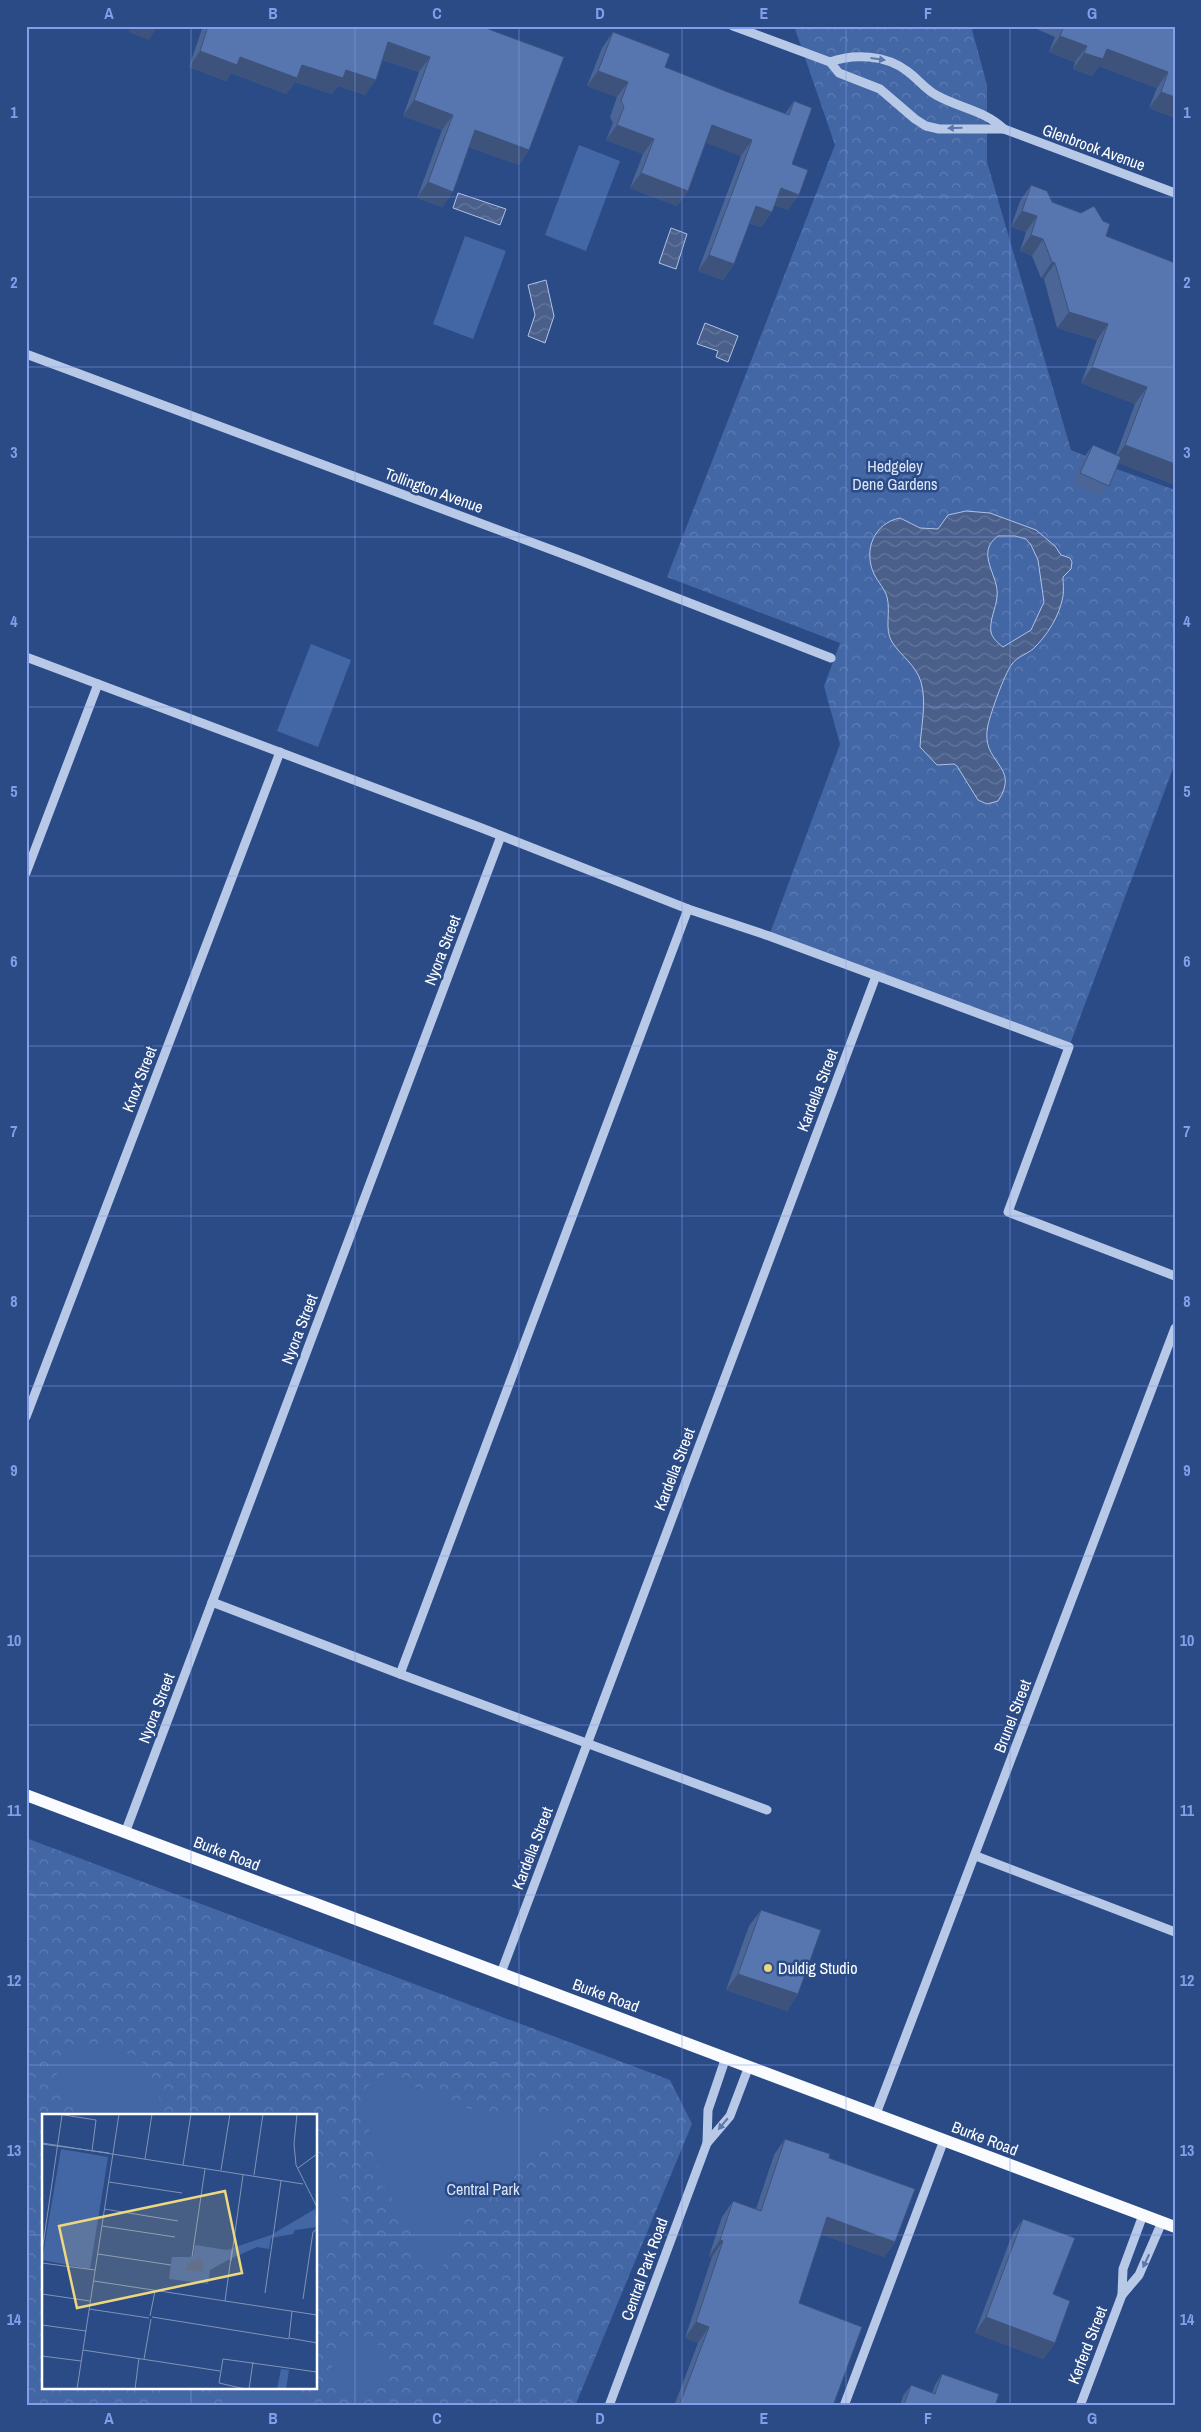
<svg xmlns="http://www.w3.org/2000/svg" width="1201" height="2432" viewBox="0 0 1201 2432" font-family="'Archivo Narrow',sans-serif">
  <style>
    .forest { fill: url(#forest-crowns); fill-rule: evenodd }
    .garden { fill: #4366a5 }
    .water { fill: url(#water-waves); stroke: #adc2e8; fill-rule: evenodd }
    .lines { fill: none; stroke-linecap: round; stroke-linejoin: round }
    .minor { stroke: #b8c9e8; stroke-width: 9 }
    .major { stroke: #f9fbfe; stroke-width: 12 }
    .wall { fill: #4b6597 }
    .shaded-wall { fill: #3d537b }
    .building { fill: #5776b0; stroke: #3d537b }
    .oneway { fill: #5c77a9 }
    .grid { fill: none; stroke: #839eea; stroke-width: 1; stroke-opacity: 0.55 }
    .poi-dot { fill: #edd880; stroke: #2b4b87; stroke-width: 2 }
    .labels { text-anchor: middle; stroke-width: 5; stroke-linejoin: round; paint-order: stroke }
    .street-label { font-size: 16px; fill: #fff; stroke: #2b4b87 }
    .park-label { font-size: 16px; fill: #dbe5f6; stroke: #2b4b87 }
    .poi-label { font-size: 16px; fill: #fff; stroke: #2b4b87; text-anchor: start }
    .inset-road { fill: none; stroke: #8093b7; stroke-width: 1 }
    .view { fill: #edd880; fill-opacity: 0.15; stroke: #edd880; stroke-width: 2.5 }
    .inset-edge { fill: none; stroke: #fff; stroke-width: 2.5 }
    .neatline { fill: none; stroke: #839eea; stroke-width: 2 }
    .grid-label { font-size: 16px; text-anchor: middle; font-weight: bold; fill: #839eea }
  </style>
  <defs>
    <pattern id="forest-crowns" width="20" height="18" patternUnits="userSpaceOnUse" patternTransform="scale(1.25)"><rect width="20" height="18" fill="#4366a5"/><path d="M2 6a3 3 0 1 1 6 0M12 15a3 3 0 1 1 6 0" fill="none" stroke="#5f7db2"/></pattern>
    <pattern id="water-waves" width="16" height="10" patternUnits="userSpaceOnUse" patternTransform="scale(1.25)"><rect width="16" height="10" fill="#4a608b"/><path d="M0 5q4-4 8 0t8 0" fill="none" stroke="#65789c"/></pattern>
  </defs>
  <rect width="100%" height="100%" fill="#2b4b87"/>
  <g class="forest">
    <path d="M794 26H971L987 85V162L1071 450 1114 468 1175 490V763L1069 1047 769 936 840 744 824 686 840 643 667 577 835 145Z"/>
    <path d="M26 1838 670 2080 692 2124 575 2406H26ZM44 2116H316V2388H44Z"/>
  </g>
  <g class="garden">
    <path d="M579 145 620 161 586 251 545 235Z"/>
    <path d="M465 236 506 251 473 339 433 324Z"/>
    <path d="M311 644 351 660 318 747 277 731Z"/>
    <path d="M79 2050H106L138 2056 159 2088 160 2116H96L58 2091 54 2080 61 2065Z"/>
    <path d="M387 2074 460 2107 514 2117 560 2116 565 2123 562 2136C533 2152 482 2188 466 2217 455 2238 454 2252 438 2272L424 2270 418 2257 411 2230 395 2202 377 2180 378 2152 366 2122 364 2099 370 2082Z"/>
    <path d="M316 2168C343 2177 351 2212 337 2234 332 2243 324 2247 316 2252Z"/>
    <circle cx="360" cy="2366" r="28"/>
    <path d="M160 2388H195L204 2406H156L160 2398Z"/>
    <path d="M217 2388H296L314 2406H225Z"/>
  </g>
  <g class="water">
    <path d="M458 193 506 209 500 225 453 208Z"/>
    <path d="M671 228 687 234 676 269 659 263Z"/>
    <path d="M546 280 554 316 545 343 528 336 535 315 528 285Z"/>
    <path d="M705 323 738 336 728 362 716 357 718 351 697 344Z"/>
    <path d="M966 511 990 513 1036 530 1055 546 1061 555 1070 558 1072 562 1071 569 1063 577C1063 583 1064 590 1063 596 1060 615 1047 636 1033 649 1027 654 1017 657 1012 664 1004 675 991 712 988 725 979 764 1022 765 998 801L987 804 978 800 957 766 954 764 937 765 920 747C921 726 927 703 921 682 916 665 901 656 892 642 884 629 891 612 887 597 885 589 878 582 874 574 863 550 874 523 900 518L920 528 938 529 948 515ZM998 536H1015L1026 539 1031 545 1038 560 1044 602 1031 630 1003 647C998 643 992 638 991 632 989 621 996 608 997 597 1000 576 974 553 998 536Z"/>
  </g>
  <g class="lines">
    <g class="minor">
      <path d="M733 26 830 62 839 73 880 89 915 119 926 126 939 129H1004"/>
      <path d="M830 62C854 53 886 55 907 71 917 78 925 89 936 95 959 108 984 110 1004 129L1175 193"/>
      <path d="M26 354 579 560 831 658"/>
      <path d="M26 657 479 827 688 909 769 936 1069 1047 1008 1212 1175 1276"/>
      <path d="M26 873 98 684"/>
      <path d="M26 1417 280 752"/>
      <path d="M212 1602 400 1674 767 1810"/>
      <path d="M400 1674 688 909"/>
      <path d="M125 1833 501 836"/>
      <path d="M976 1856 1175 1932"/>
      <path d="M501 1973 876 976"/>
      <path d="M876 2114 1175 1328"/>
      <path d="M707 2143 730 2116 749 2066"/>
      <path d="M1122 2295 1139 2275 1162 2222"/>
      <path d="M609 2406 707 2143 708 2110 726 2057"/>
      <path d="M844 2406 944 2140"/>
      <path d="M1080 2406 1122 2295 1123 2269 1143 2215"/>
    </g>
    <path class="major" d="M26 1795 1175 2227"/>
  </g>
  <g class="wall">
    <path d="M203 26H480L529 150 519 165 469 147 453 192 442 207 417 198 442 130 403 116 419 72 382 60 365 95 338 86 332 94 295 82 286 94 231 73 226 81 189 67Z"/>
    <path d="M1030 26H1175V118L1149 108 1157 88 1099 66 1092 76 1073 69 1075 62 1049 52 1055 37Z"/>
    <path d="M613 32 665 67 725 91 785 114 794 101 792 164 788 210 774 205 772 212 761 227 749 223 734 264 723 280 698 271 741 156 706 142 688 191 677 206 630 188 643 154 606 140 613 123 610 117 617 97 587 86 602 48Z"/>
    <path d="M1031 185 1052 202 1106 236 1175 263V485L1119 463 1109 486 1101 497 1073 484 1085 456 1093 445 1116 455 1135 404 1081 383 1097 340 1057 328 1044 279 1041 278 1032 256 1020 251 1026 232 1011 227 1020 201Z"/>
    <path d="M761 1910 798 1994 787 2011 726 1990 749 1926Z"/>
    <path d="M785 2139 829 2158 895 2242 884 2257 821 2234 799 2303 833 2406H674L698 2343 685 2338 712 2257 709 2256 722 2217 733 2201 756 2209 774 2155Z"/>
    <path d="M1023 2219 1055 2343 1043 2359 975 2333 1012 2235Z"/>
    <path d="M942 2374 995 2406H900L903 2396 911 2385 932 2393 935 2385Z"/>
  </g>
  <g class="shaded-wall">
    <path d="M132 26H158L149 40 128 32Z"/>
    <path d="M1060 36 1087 46 1075 62 1049 52Z"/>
    <path d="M388 42 430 57 419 72 377 58Z"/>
    <path d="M1107 49 1168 72 1157 88 1099 66 1092 76 1073 69 1084 53Z"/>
    <path d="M200 51 302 65 346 70 376 80 365 95 338 86 332 94 295 82 286 94 231 73 226 81 189 67Z"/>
    <path d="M598 71 628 82 617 97 587 86Z"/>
    <path d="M1161 92 1175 97V118L1149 108Z"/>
    <path d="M414 100 453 115 442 130 403 116Z"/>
    <path d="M617 125 654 139 643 154 606 140Z"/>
    <path d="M712 125 752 140 741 156 701 141Z"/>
    <path d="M475 130 529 150 519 165 464 145Z"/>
    <path d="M641 173 688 191 677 206 630 188Z"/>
    <path d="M428 182 453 192 442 207 417 198Z"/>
    <path d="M781 188 799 195 788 210 770 204Z"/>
    <path d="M756 206 772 212 761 227 745 221Z"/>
    <path d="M1022 211 1037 216 1026 232 1011 227Z"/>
    <path d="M1031 235 1043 239 1032 256 1020 251Z"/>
    <path d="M709 255 734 264 723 280 698 271Z"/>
    <path d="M1052 262 1055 263 1044 279 1041 278Z"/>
    <path d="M1069 312 1108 324 1097 340 1057 328Z"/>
    <path d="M1092 367 1147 387 1135 404 1081 383Z"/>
    <path d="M1125 445 1175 464V485L1113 461Z"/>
    <path d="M738 1974 798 1994 787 2011 726 1990Z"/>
    <path d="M827 2217 895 2242 884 2257 816 2232Z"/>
    <path d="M720 2240 723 2241 712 2257 709 2256Z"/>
    <path d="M986 2317 1055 2343 1043 2359 975 2333Z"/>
    <path d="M696 2322 709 2327 698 2343 685 2338Z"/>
  </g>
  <g class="building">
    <path d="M208 26H480L564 57 529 150 475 130 453 192 428 182 453 115 414 100 430 57 388 42 376 80 346 70 343 78 302 65 297 78 240 57 237 65 200 51Z"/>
    <path d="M1064 26H1175V97L1161 92 1168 72 1107 49 1103 59 1084 53 1087 46 1060 36Z"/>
    <path d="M613 32 670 54 665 67 725 91 789 115 794 101 812 108 792 164 808 170 799 195 781 188 772 212 756 206 734 264 709 255 752 140 712 125 688 191 641 173 654 139 617 125 624 107 621 101 628 82 598 71Z"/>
    <path d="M1031 185 1047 191 1052 202 1081 213 1094 206 1103 221 1110 224 1106 236 1175 263V464L1125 445 1147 387 1092 367 1108 324 1069 312 1055 263 1052 262 1043 239 1031 235 1037 216 1022 211Z"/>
    <path d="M1093 445 1121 457 1109 486 1080 473Z"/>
    <path d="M761 1910 821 1930 798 1994 738 1974Z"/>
    <path d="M785 2139 830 2154 829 2158 915 2189 895 2242 827 2217 799 2303 862 2327 833 2406H679L709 2327 696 2322 723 2241 720 2240 733 2201 761 2211Z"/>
    <path d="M1023 2219 1075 2238 1053 2294 1070 2301 1055 2343 986 2317Z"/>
    <path d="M942 2374 999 2394 995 2406H906L904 2405 911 2385 935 2394Z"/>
  </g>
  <defs><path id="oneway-solid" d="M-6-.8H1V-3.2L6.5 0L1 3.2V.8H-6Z" transform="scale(1.25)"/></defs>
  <g class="oneway">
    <use href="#oneway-solid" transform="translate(878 59) rotate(8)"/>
    <use href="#oneway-solid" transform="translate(955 128) rotate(179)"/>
    <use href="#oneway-solid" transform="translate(723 2124) rotate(130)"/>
    <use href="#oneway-solid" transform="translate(1146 2261) rotate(115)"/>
  </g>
  <path class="grid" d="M191 26V2116M355 26V2406M519 26V2406M682 26V2406M846 26V2406M1010 26V2406M26 197H1175M26 367H1175M26 537H1175M26 707H1175M26 876H1175M26 1046H1175M26 1216H1175M26 1386H1175M26 1556H1175M26 1725H1175M26 1895H1175M26 2065H1175M26 2235H44M316 2235H1175M191 2388V2406"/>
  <circle class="poi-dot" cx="768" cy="1968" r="5"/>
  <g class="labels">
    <g class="street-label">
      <text transform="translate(1094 147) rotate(20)" y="6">Glenbrook Avenue</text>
      <text transform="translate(434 490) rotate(20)" y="6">Tollington Avenue</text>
      <text transform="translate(442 950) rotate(-69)" y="6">Nyora Street</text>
      <text transform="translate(139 1079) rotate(-69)" y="6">Knox Street</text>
      <text transform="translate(817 1090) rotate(-69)" y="6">Kardella Street</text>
      <text transform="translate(299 1329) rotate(-69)" y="6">Nyora Street</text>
      <text transform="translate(674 1469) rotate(-69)" y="6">Kardella Street</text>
      <text transform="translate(156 1708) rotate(-69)" y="6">Nyora Street</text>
      <text transform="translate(1012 1716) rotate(-69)" y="6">Brunel Street</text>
      <text transform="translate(532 1848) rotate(-69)" y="6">Kardella Street</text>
      <text transform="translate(227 1853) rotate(21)" y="6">Burke Road</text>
      <text transform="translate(606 1995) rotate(20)" y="6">Burke Road</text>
      <text transform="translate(985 2138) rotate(21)" y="6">Burke Road</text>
      <text transform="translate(644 2269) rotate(-70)" y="6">Central Park Road</text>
      <text transform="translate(1087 2345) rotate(-69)" y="6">Kerferd Street</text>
    </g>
    <g class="park-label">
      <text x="895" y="472">Hedgeley<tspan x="895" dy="18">Dene Gardens</tspan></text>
      <text x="483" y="2195">Central Park</text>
    </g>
    <g class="poi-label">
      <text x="778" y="1974">Duldig Studio</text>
    </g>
  </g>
  <g transform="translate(42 2114)">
    <rect width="275" height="275" fill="#2b4b87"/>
    <path d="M19 35 66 43 48 155 0 146ZM273 95 275 113 253 116 251 120 229 124 227 135 215 133 186 146 168 156 166 170 127 165 130 143H151L153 131 185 136 229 121Z" fill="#4366a5"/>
    <path d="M14 67a24 24 0 1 1 48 0a24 24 0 1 1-48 0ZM239 255 247 256 244 275H235Z" fill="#4366a5"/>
    <path d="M157 144 162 150 160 158 143 156 145 150Z" fill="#4a608b"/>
    <path class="inset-road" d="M16 0 54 6 50 37M255 0 252 30 254 51 275 93M0 29 261 70M0 30 67 39M103 45 110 0M141 51 149 0M256 54 275 40M179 56 188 0M212 61 221 0M67 68 140 79M62 95 136 107M60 112 133 123M0 138 20 1M56 140 129 151M150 143 163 55M189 147 201 61M0 149 53 156M52 167 275 201M223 179 239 67M0 180 48 187M261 185 271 118 275 115M183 187 190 136M47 195 107 204M250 197 247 224 275 229M108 202 113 177M110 203 247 225M0 211 44 217M41 236 178 257M0 242 39 247M102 245 109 205M35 275 77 0M93 275 97 244M203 275 177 269 181 245 275 258M207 275 211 248"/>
    <path class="view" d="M183 77 200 159 35 194 17 112Z"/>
    <rect width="275" height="275" class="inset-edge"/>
  </g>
  <rect width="1201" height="2432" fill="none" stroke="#2b4b87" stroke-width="55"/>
  <rect x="28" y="28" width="1146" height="2376" class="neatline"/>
  <g class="grid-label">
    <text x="109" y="19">A</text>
    <text x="273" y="19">B</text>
    <text x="437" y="19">C</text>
    <text x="600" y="19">D</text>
    <text x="764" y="19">E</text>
    <text x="928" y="19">F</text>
    <text x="1092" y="19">G</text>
    <text x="14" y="118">1</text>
    <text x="1187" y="118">1</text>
    <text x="14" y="288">2</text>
    <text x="1187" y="288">2</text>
    <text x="14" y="458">3</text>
    <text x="1187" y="458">3</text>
    <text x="14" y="627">4</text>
    <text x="1187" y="627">4</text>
    <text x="14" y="797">5</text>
    <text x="1187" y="797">5</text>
    <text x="14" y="967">6</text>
    <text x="1187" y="967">6</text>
    <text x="14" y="1137">7</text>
    <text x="1187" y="1137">7</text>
    <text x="14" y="1307">8</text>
    <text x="1187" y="1307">8</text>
    <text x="14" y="1476">9</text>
    <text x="1187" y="1476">9</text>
    <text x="14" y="1646">10</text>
    <text x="1187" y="1646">10</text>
    <text x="14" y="1816">11</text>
    <text x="1187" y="1816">11</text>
    <text x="14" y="1986">12</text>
    <text x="1187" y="1986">12</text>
    <text x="14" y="2156">13</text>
    <text x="1187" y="2156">13</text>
    <text x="14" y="2325">14</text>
    <text x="1187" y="2325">14</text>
    <text x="109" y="2424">A</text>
    <text x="273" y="2424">B</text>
    <text x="437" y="2424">C</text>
    <text x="600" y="2424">D</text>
    <text x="764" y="2424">E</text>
    <text x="928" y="2424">F</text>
    <text x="1092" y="2424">G</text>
  </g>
</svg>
